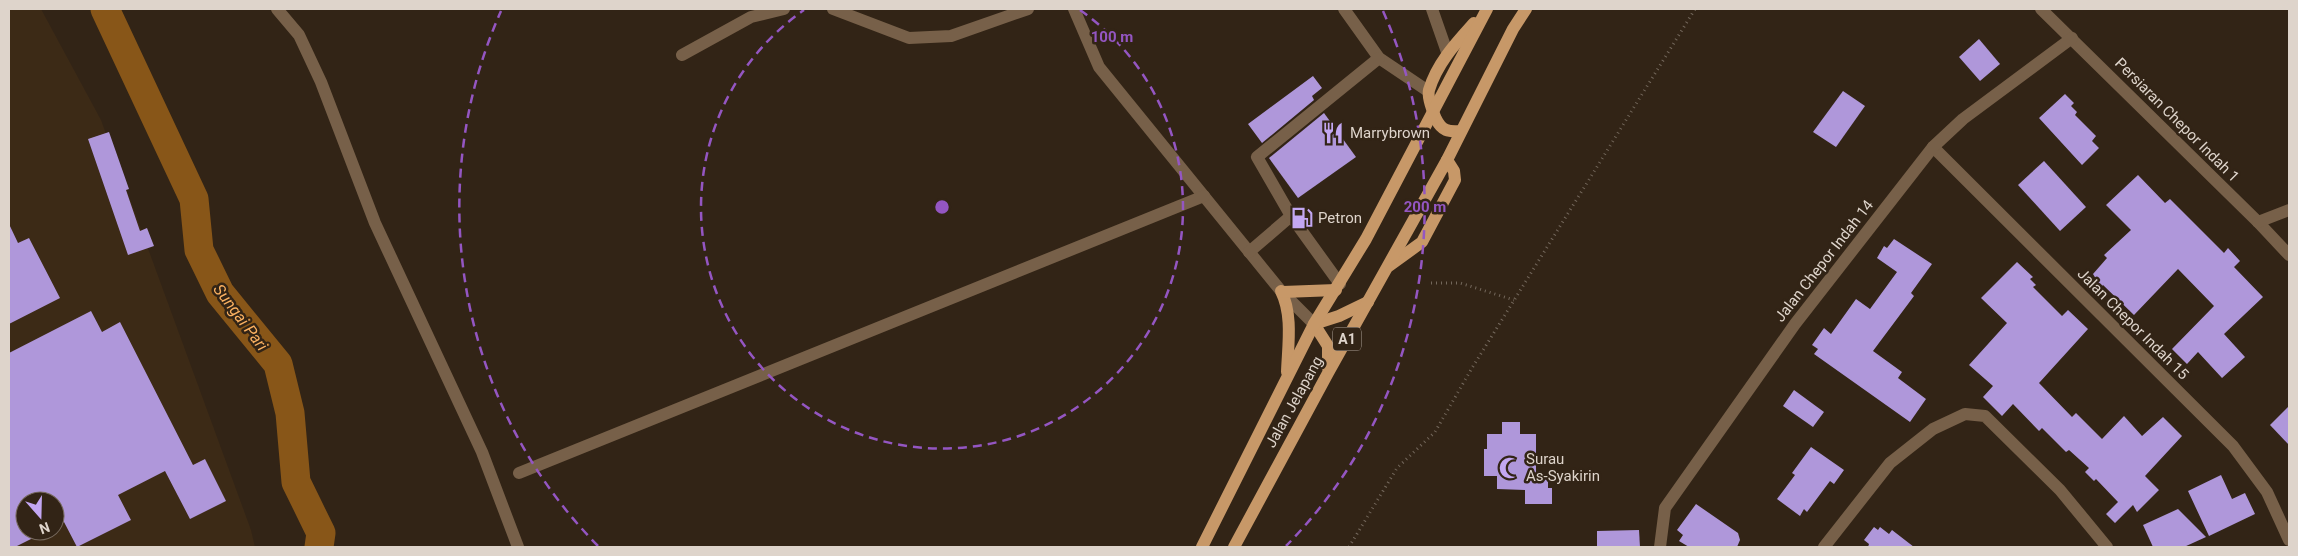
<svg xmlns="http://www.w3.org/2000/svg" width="2298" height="556" viewBox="0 0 2298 556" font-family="Roboto,sans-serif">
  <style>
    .built { fill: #3c2a16; fill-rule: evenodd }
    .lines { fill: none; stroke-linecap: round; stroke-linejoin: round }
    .river { stroke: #885618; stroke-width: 29 }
    .building { fill: #af97da }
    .path { stroke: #74685c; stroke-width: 3; stroke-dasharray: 1 4; stroke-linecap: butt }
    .minor { stroke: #776049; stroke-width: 12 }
    .major { stroke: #c79868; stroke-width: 12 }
    .ring { fill: none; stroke: #9456c2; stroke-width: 2.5; stroke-dasharray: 9 6 }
    .labels { text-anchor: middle; stroke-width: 5; stroke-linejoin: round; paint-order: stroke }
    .shield { fill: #322416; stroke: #aa9f95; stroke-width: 1 }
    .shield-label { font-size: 14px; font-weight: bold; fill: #ded4cb }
    .street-label { font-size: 15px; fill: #ded4cb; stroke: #322416 }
    .poi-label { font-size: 15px; fill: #ded4cb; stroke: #322416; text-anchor: start }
    .water-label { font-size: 16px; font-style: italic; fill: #fbb161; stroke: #322416 }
    .centre { fill: #9456c2; stroke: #322416; stroke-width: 2.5 }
    .ring-label { font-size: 15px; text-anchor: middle; font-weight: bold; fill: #9456c2; stroke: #322416; stroke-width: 5; stroke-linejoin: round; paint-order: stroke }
  </style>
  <rect width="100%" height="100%" fill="#322416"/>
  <path class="built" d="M9 9H41L101 120 251 530 255 547H9ZM25 501H55V531H25Z"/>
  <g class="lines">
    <path class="river" d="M105 9 194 199 199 250 220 293 278 364 290 413 296 482 321 533 319 547"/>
  </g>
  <g class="building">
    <path d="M1979 39 2000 64 1980 81 1959 57Z"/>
    <path d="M1313 76 1322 88 1312 96 1314 100 1262 143 1248 124Z"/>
    <path d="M1843 91 1865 106 1836 147 1813 132Z"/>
    <path d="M2065 94 2074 103 2071 106 2077 112 2075 115 2096 136 2092 141 2099 148 2082 165 2039 118Z"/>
    <path d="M1324 113 1356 157 1298 198 1269 158Z"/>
    <path d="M109 132 129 189 126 190 140 231 147 228 154 246 128 255 88 139Z"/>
    <path d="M2044 161 2086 207 2060 231 2018 185Z"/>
    <path d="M2138 175 2165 203 2170 199 2224 253 2228 248 2240 261 2234 267 2263 297 2224 334 2245 357 2222 378 2198 352 2187 364 2172 349 2214 306 2178 269 2134 315 2103 285 2101 287 2093 274 2107 258 2104 255 2131 230 2106 205Z"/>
    <path d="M9 224 18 243 29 238 60 298 9 324Z"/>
    <path d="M1894 239 1932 264 1911 293 1914 296 1873 351 1902 372 1898 378 1926 399 1910 422 1814 354 1818 349 1812 345 1824 328 1831 334 1856 299 1870 309 1897 272 1877 258 1884 246 1887 248Z"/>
    <path d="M2017 262 2033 277 2030 279 2036 285 2033 287 2062 316 2068 310 2088 329 2039 383 2072 417 2076 413 2102 439 2124 416 2142 436 2163 417 2182 436 2145 476 2159 490 2137 512 2133 505 2115 523 2106 514 2118 502 2096 479 2094 481 2085 472 2089 468 2069 450 2066 452 2042 428 2039 431 2013 404 2002 416 1983 397 1993 386 1969 365 2007 323 1981 298Z"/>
    <path d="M91 311 102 332 120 322 193 465 205 459 226 501 190 519 165 471 118 495 131 520 77 547 64 522 55 527V501H25V531H47L15 547H9V353Z"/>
    <path d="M1794 390 1824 412 1813 427 1783 406Z"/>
    <path d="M2289 406V445L2270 425Z"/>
    <path d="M1502 422H1520V434H1536V477H1548V488H1552V504H1525V490L1497 489V476H1484V449H1487V434H1502Z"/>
    <path d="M1811 447 1844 470 1834 484 1830 481 1807 512 1804 509 1800 516 1777 499 1795 475 1792 473Z"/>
    <path d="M2221 475 2232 499 2245 493 2255 514 2209 536 2188 491Z"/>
    <path d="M1696 504 1738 533 1740 540 1737 547H1689L1679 541 1683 535 1677 530Z"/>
    <path d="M2178 509 2206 537 2184 547H2153L2143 525Z"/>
    <path d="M1874 527 1878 530 1880 527 1889 534 1892 530 1914 547H1868L1869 544 1864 540Z"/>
    <path d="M1639 530 1640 547H1597V531Z"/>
  </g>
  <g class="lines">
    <g class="path">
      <path d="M1431 283H1460L1514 300"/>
      <path d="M1349 547 1397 468 1435 432 1472 368 1695 9"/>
    </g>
    <g class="minor">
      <path d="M277 9 299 35 321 82 375 223 482 452 518 547"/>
      <path d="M833 9 909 38 951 36 1028 9"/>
      <path d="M1074 9 1099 67 1281 291 1314 324"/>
      <path d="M1344 9 1379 58 1428 91"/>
      <path d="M1432 9 1447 52"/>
      <path d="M2041 9 2258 222 2289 255"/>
      <path d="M682 55 751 17 784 9"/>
      <path d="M1933 147 2233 446 2267 492 2289 540"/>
      <path d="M2258 222 2289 210"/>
      <path d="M1249 252 1291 216"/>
      <path d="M1340 284 1291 216 1257 157 1379 58"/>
      <path d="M519 473 1204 196"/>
      <path d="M1660 547 1665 508 1795 324 1933 147 1963 119 2072 38"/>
      <path d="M1824 547 1890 463 1933 429 1965 414 1985 416 2060 490 2107 547"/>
    </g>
    <g class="major">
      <path d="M1461 131C1448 132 1442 131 1436 119 1433 112 1427 98 1429 90 1437 63 1456 43 1474 23"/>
      <path d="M1389 266 1422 242 1455 180 1454 171 1447 160"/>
      <path d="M1281 291C1293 315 1288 345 1287 372"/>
      <path d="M1283 292 1336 290"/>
      <path d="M1328 368V346L1314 324 1339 316 1368 302"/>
      <path d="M1202 547 1314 324 1366 239 1487 9"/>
      <path d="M1234 547 1328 373 1447 160 1513 29 1526 9"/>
    </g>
  </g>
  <g class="ring">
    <path d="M1080 10A241 241 0 1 1 804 10"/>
    <path d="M598 546A483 483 0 0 1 501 11M1383 11A483 483 0 0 1 1286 546"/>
  </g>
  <defs>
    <g id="restaurant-bare" transform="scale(1.725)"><path d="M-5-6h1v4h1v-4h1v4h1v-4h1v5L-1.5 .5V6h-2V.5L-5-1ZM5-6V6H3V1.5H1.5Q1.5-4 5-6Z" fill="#c3a7f2" stroke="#322416" stroke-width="2.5" paint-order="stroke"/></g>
    <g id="fuel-bare" transform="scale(1.725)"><path d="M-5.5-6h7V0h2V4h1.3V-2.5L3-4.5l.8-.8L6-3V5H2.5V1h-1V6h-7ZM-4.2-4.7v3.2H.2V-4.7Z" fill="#c3a7f2" stroke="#322416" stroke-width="2.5" paint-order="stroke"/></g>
    <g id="mosque-bare" transform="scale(1.725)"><path d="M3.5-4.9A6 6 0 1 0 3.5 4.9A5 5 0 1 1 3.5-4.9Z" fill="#c3a7f2" stroke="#322416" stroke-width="2.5" paint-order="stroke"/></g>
  </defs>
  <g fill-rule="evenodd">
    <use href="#restaurant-bare" x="1333" y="133"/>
    <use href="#fuel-bare" x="1302" y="218"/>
    <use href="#mosque-bare" x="1510" y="468"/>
  </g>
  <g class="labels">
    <rect class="shield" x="1333" y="327.5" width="28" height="23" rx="4"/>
    <g class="shield-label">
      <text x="1347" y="344">A1</text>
    </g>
    <g class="street-label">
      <text transform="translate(2177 120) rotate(45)" y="5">Persiaran Chepor Indah 1</text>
      <text transform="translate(1824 261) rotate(-52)" y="5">Jalan Chepor Indah 14</text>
      <text transform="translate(2133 324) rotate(45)" y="5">Jalan Chepor Indah 15</text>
      <text transform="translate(1294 402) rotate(-61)" y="5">Jalan Jelapang</text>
    </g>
    <g class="poi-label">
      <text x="1350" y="138">Marrybrown</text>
      <text x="1318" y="223">Petron</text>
      <text x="1526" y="464">Surau<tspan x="1526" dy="17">As-Syakirin</tspan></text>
    </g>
    <g class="water-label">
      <text transform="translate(241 317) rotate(53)" y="6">Sungai Pari</text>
    </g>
  </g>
  <circle cx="942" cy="207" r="8" class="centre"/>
  <g class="ring-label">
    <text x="1112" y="42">100 m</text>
    <text x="1425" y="212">200 m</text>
  </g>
  <rect width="2298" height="556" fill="none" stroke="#ded4cb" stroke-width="20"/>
  <g transform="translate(40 516) rotate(160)"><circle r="24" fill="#322416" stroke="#776a5e"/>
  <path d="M0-4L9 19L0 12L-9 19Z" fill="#c3a7f2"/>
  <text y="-8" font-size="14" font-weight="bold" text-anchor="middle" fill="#ded4cb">N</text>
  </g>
</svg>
